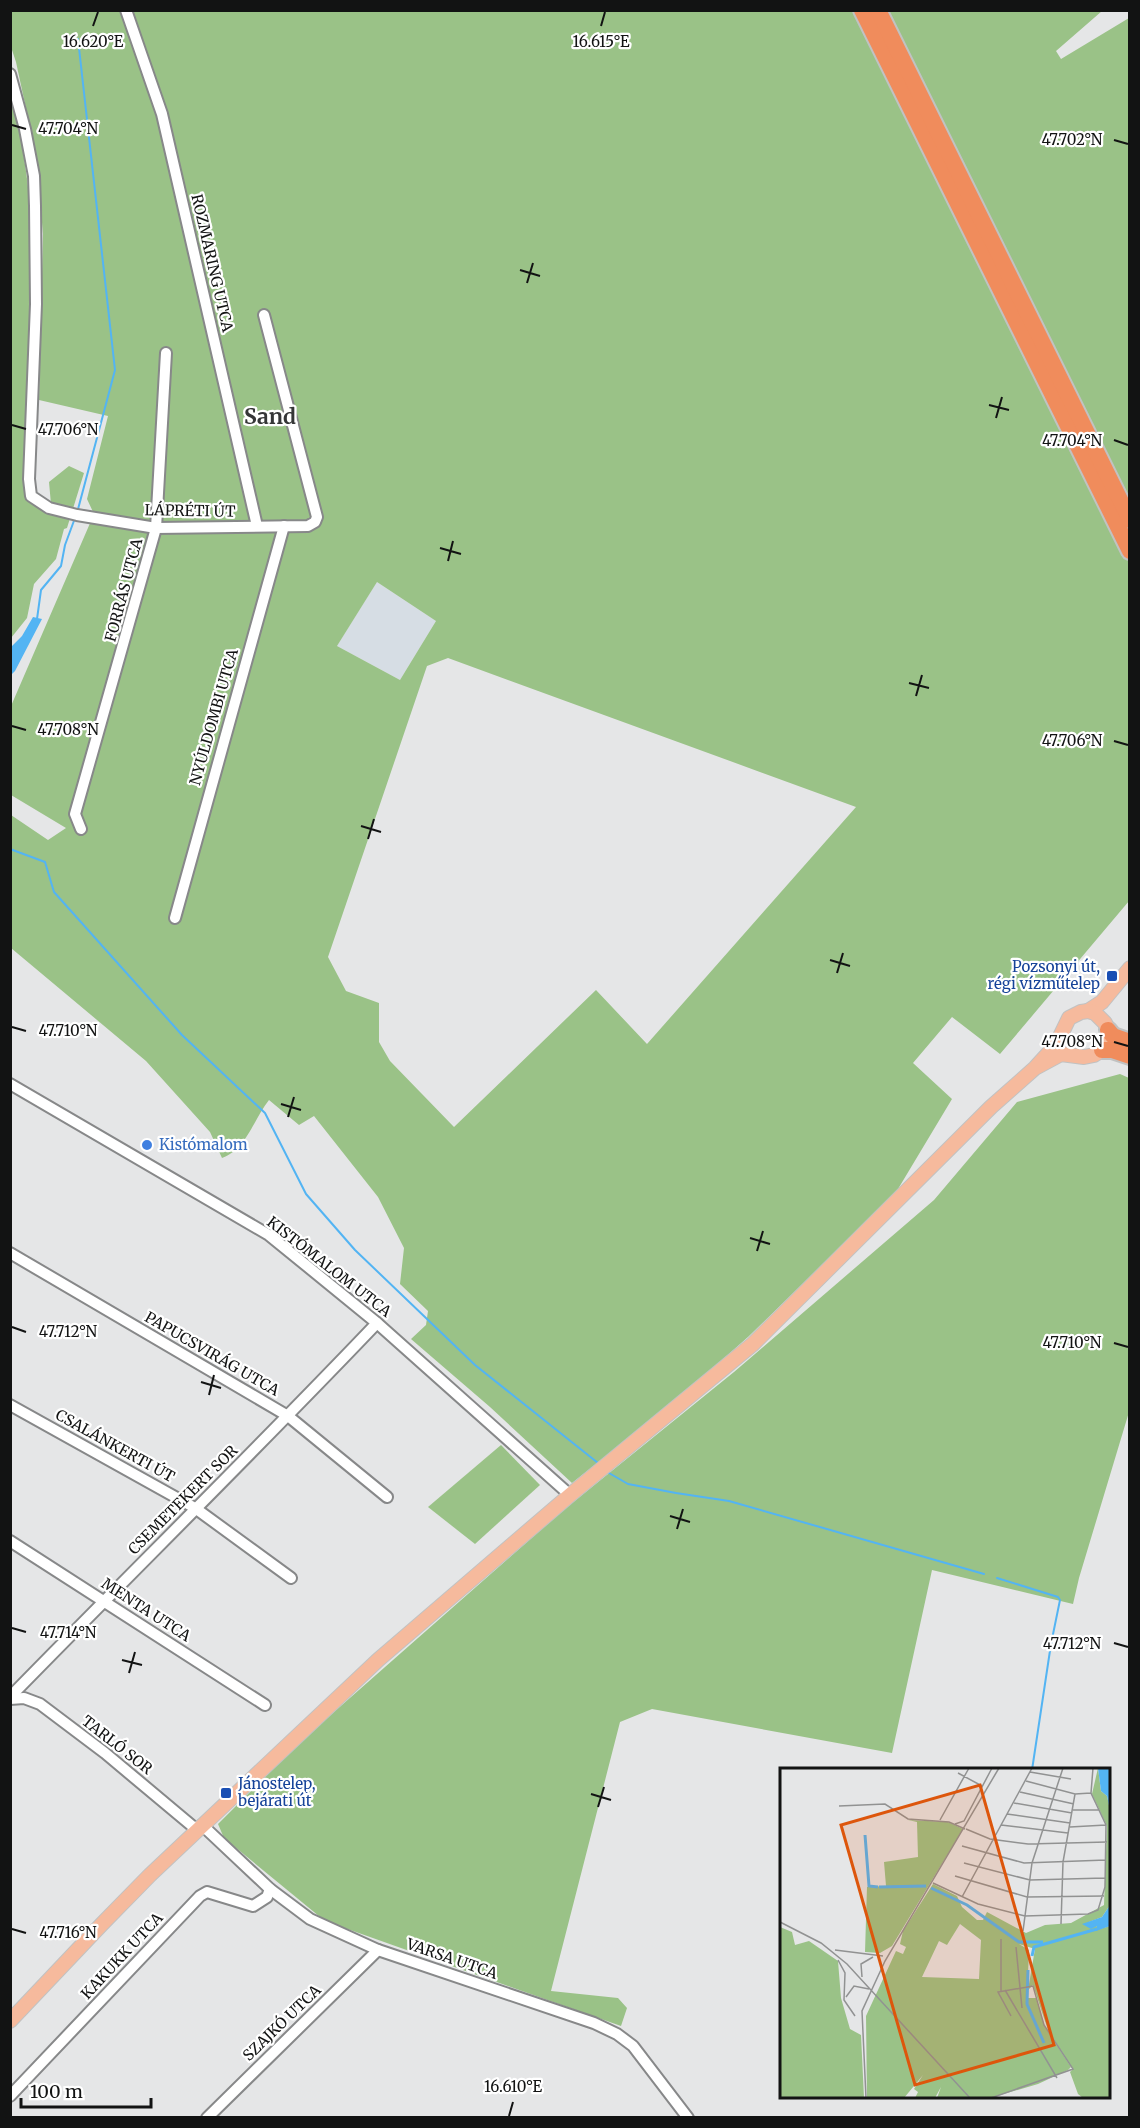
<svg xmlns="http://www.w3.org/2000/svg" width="1140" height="2128" viewBox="0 0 1140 2128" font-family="Merriweather,serif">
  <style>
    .built { fill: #d6dde4 }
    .green { fill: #9ac287; fill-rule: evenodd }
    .water { fill: #53b4f3 }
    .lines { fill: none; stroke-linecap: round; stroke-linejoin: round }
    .stream { stroke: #53b4f3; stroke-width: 2 }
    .minor-casing { stroke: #878889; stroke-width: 14 }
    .major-casing { stroke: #c1c2c2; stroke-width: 16 }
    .highway-casing { stroke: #c1c2c2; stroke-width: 20 }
    .minor { stroke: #fff; stroke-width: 10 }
    .major { stroke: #f6ba9d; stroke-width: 14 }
    .highway { stroke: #f08c5c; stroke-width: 16 }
    .ticks { fill: none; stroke: #121313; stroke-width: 2 }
    .transit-dot { fill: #1a4fb4; stroke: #fff; stroke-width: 2 }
    .shop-dot { fill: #3f7fe0; stroke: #fff; stroke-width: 2 }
    .labels { text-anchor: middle; stroke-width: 4.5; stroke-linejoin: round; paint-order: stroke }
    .street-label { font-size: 15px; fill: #121313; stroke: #fff }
    .transit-label { font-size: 15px; fill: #164399; stroke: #fff; text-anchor: end }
    .shop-label { font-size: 15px; fill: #366cbe; stroke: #fff; text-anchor: start }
    .district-label { font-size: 21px; font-weight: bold; fill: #353637; stroke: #fff }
    .inset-river { fill: none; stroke: #53b4f3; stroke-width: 3 }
    .inset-road { fill: none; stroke: #919292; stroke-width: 1.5 }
    .view { fill: #dd560c; fill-opacity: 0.15; stroke: #dd560c; stroke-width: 3 }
    .inset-edge { fill: none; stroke: #121313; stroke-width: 3 }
    .ticks-label { font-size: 15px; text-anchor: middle; fill: #121313; stroke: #fff; stroke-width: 4.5; stroke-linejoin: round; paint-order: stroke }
  </style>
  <rect width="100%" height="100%" fill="#e5e6e7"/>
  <path class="built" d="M377 582 436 621 400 680 337 646Z"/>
  <g class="green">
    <path d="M11 10 1102 11 1056 51 1061 59 1129 18V901L1000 1054 952 1017 913 1063 952 1099 895 1194 748 1337 671 1405 572 1483 490 1407 411 1339 426 1325 428 1311 400 1284 404 1248 378 1197 314 1116 299 1125 269 1100C253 1120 247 1149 222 1158L210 1132 146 1061 11 948V815L48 840 66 828 11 795V706L94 514 87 499 108 416 39 400 43 234 36 155 16 62 11 47ZM377 582 436 621 400 680 337 646ZM448 658 856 807 647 1044 596 990 454 1127 390 1061 379 1042V1003L346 991 328 957 427 666Z"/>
    <path d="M10 93C46 223 33 362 25 495L34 505 52 515 49 482 69 466 84 473 67 528 64 529 56 559 34 584 27 618 11 638Z"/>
    <path d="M1120 1074 1129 1078V1412L1079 1578 1073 1604 932 1570 892 1753 652 1709 620 1722 551 1991 618 1998 627 2008 621 2026 325 1921 224 1838 218 1824 301 1741 561 1512 734 1372 934 1200 1017 1102Z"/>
    <path d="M501 1445 540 1485 475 1544 428 1507Z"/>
  </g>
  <path class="water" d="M33 617 42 619 15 671 11 675V647L22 636Z"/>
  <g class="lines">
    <g class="stream">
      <path d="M77 513 115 370 78 39"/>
      <path d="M37 619 41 590 61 566 65 545 75 518"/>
      <path d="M10 849 45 862 54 892 182 1035 265 1113 306 1194 355 1250 475 1365 598 1463"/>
      <path d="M609 1473 628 1484 676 1493 729 1501 984 1574"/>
      <path d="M997 1578 1058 1597 1060 1600 1051 1644 1032 1770"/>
    </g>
    <g class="minor-casing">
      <g id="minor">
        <path d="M126 10 162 114 257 526"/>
        <path d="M10 74 25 129 34 176 35 206 36 304 29 479 31 496 49 508 77 515 156 528 308 526 315 522 317 517 264 315"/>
        <path d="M81 829 75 814 156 528 166 353"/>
        <path d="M175 918 284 526"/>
        <path d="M10 1084 269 1235 377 1323 570 1495"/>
        <path d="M10 1253 288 1416 387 1497"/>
        <path d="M10 1405 195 1508 291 1578"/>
        <path d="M10 1541 265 1705"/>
        <path d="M10 1697C132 1572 257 1449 377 1323"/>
        <path d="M10 1699 24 1698 40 1704 105 1753 197 1830"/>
        <path d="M202 1825 270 1889 310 1919 378 1950 594 2023 617 2034 633 2046 688 2118"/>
        <path d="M10 2096 200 1896 207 1892 253 1906 267 1897 270 1889"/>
        <path d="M207 2118 378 1950"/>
      </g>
    </g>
    <g class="major-casing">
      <g id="major">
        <path d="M1088 1011 1102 1002 1130 968"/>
        <path d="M10 2021 102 1924 150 1875 378 1660 570 1495 753 1344 991 1107 1035 1068 1056 1045 1069 1018 1081 1012 1088 1011 1095 1013 1105 1023 1108 1030 1106 1044 1102 1050 1094 1055 1084 1057 1061 1054 1035 1068"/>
      </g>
    </g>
    <g class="highway-casing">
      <g id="highway">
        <path d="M862 10 1130 551"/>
        <path d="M878 10 1130 520"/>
        <path d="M1108 1030 1113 1036 1130 1042"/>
        <path d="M1102 1050H1112L1130 1056"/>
      </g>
    </g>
    <use href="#minor" class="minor"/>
    <use href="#major" class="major"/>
    <use href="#highway" class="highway"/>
  </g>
  <path class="ticks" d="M93 26 98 12M601 26 605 12M12 125 26 129M1114 140 1128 144M520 270 540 276M527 283 533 263M989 405 1009 410M996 418 1002 397M12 425 26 429M1114 440 1128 445M440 548 461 554M448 561 453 541M909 683 929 688M916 696 922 675M12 726 26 730M1114 741 1128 745M361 826 381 832M368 839 374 819M830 960 850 966M837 973 843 953M12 1027 26 1031M1114 1042 1128 1046M281 1104 301 1110M288 1117 294 1097M750 1238 770 1244M757 1251 763 1231M12 1327 26 1332M1114 1343 1128 1347M201 1382 221 1388M209 1395 214 1375M670 1516 690 1522M677 1529 683 1509M12 1628 26 1632M1114 1643 1128 1647M122 1660 142 1665M129 1673 135 1652M591 1794 611 1800M598 1807 604 1787M12 1929 26 1933M509 2116 513 2102"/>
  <g class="transit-dot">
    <rect x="1106" y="970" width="12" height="12" rx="3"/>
    <rect x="220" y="1787" width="12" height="12" rx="3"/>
  </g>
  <circle class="shop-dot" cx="147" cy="1145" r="6"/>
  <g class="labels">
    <g class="street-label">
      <text transform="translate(212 263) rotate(77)" y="5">ROZMARING UTCA</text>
      <text transform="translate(190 511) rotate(1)" y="5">LÁPRÉTI ÚT</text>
      <text transform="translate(124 590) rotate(-75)" y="5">FORRÁS UTCA</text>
      <text transform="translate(214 717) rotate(-74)" y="5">NYÚLDOMBI UTCA</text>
      <text transform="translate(329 1267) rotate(38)" y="5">KISTÓMALOM UTCA</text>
      <text transform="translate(212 1354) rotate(30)" y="5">PAPUCSVIRÁG UTCA</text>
      <text transform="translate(115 1446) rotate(29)" y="5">CSALÁNKERTI ÚT</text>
      <text transform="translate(183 1500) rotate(-45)" y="5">CSEMETEKERT SOR</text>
      <text transform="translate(146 1610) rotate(33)" y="5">MENTA UTCA</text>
      <text transform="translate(117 1745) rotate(38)" y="5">TARLÓ SOR</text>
      <text transform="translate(122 1956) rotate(-47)" y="5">KAKUKK UTCA</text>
      <text transform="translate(452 1959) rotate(19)" y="5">VARSA UTCA</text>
      <text transform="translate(282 2023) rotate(-44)" y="5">SZAJKÓ UTCA</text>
    </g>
    <g class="transit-label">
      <text x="1100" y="972">Pozsonyi út,<tspan x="1100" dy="17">régi vízműtelep</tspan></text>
      <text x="238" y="1789" text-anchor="start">Jánostelep,<tspan x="238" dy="17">bejárati út</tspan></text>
    </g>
    <g class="shop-label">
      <text x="159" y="1150">Kistómalom</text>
    </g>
    <g class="district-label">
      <text x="270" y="424">Sand</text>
    </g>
  </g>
  <g transform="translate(780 1768)">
    <rect width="330" height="330" fill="#e5e6e7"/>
    <path d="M318 0 321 23 327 28 330 42V137L322 149 309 154 318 159 316 162 330 158V330H303L298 326 290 304 293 301 268 262 253 217 248 222 255 181 239 176 249 182 247 230H256L265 259 291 299 288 302 258 316 210 330H157L161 319 155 330H135L138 324 134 321 143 307 124 330H87L86 248 116 183 123 186 126 179 120 176 123 163 153 116 177 128 182 139 197 152H203L207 144 246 165 265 157 291 155 324 137 327 58 312 26ZM180 156 201 172 199 211 142 209 159 173 167 177ZM128 52 168 54 183 61 112 178 100 185 85 184 87 119 106 118 104 94 138 89 137 54ZM0 159 12 164 15 177 29 173 58 193 61 230 70 261 81 267 84 330H0Z" fill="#9ac287" fill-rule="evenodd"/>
    <path d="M318 0H330V42L327 28 321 23ZM330 137V158L316 163 317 158 311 161 302 156 322 149Z" fill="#53b4f3"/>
    <path class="inset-river" d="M85 67 89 118 98 119M99 119 146 118M151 120 187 137 239 174H263M252 188 254 179 317 161M248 202 247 236 264 275"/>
    <path class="inset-road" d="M250 4 291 11M178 5 202 18M246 13 295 26 311 25M240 24 294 36M234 35 292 45M59 38 105 36 128 51 169 54 185 61M293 42H319M227 46 290 55M160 52 189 0M175 56 184 53 212 0M221 57 288 65M290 59 326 57M186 61 210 71 248 76 327 74M182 78 244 95 326 92M184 95 250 112 325 110M175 108 247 129 324 128M153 115 198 136 245 148 308 146 318 142 325 119 326 57 311 25 313 0M182 129 252 0M0 154 41 175 67 196 190 330M281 156 283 94 295 26M243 163 252 95 283 0M221 171V223M236 179 242 240M55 182 103 188M58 192 65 205 64 232 75 248M82 209 81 196 93 189M225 222 277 310M66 229 74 218 89 221M86 330 82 243 105 193 219 0M211 330 293 301 264 257 253 218 218 224 231 248"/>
    <path class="view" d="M200 17 274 277 135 317 61 57Z"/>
    <rect width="330" height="330" class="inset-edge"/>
  </g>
  <g class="ticks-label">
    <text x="93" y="47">16.620°E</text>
    <text x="601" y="47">16.615°E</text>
    <text x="68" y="134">47.704°N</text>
    <text x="1072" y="145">47.702°N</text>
    <text x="68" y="435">47.706°N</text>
    <text x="1072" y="446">47.704°N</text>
    <text x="68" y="735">47.708°N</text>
    <text x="1072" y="746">47.706°N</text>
    <text x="68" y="1036">47.710°N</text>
    <text x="1072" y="1047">47.708°N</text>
    <text x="68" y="1337">47.712°N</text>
    <text x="1072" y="1348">47.710°N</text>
    <text x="68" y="1638">47.714°N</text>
    <text x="1072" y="1649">47.712°N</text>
    <text x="68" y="1938">47.716°N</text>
    <text x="513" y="2092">16.610°E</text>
  </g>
  <rect width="1140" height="2128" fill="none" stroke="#121313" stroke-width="24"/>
  <path d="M21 2098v9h130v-9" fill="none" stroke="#121313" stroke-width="3"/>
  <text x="30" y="2098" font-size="18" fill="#121313" stroke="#ffffff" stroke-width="4.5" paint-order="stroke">100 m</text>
</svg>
